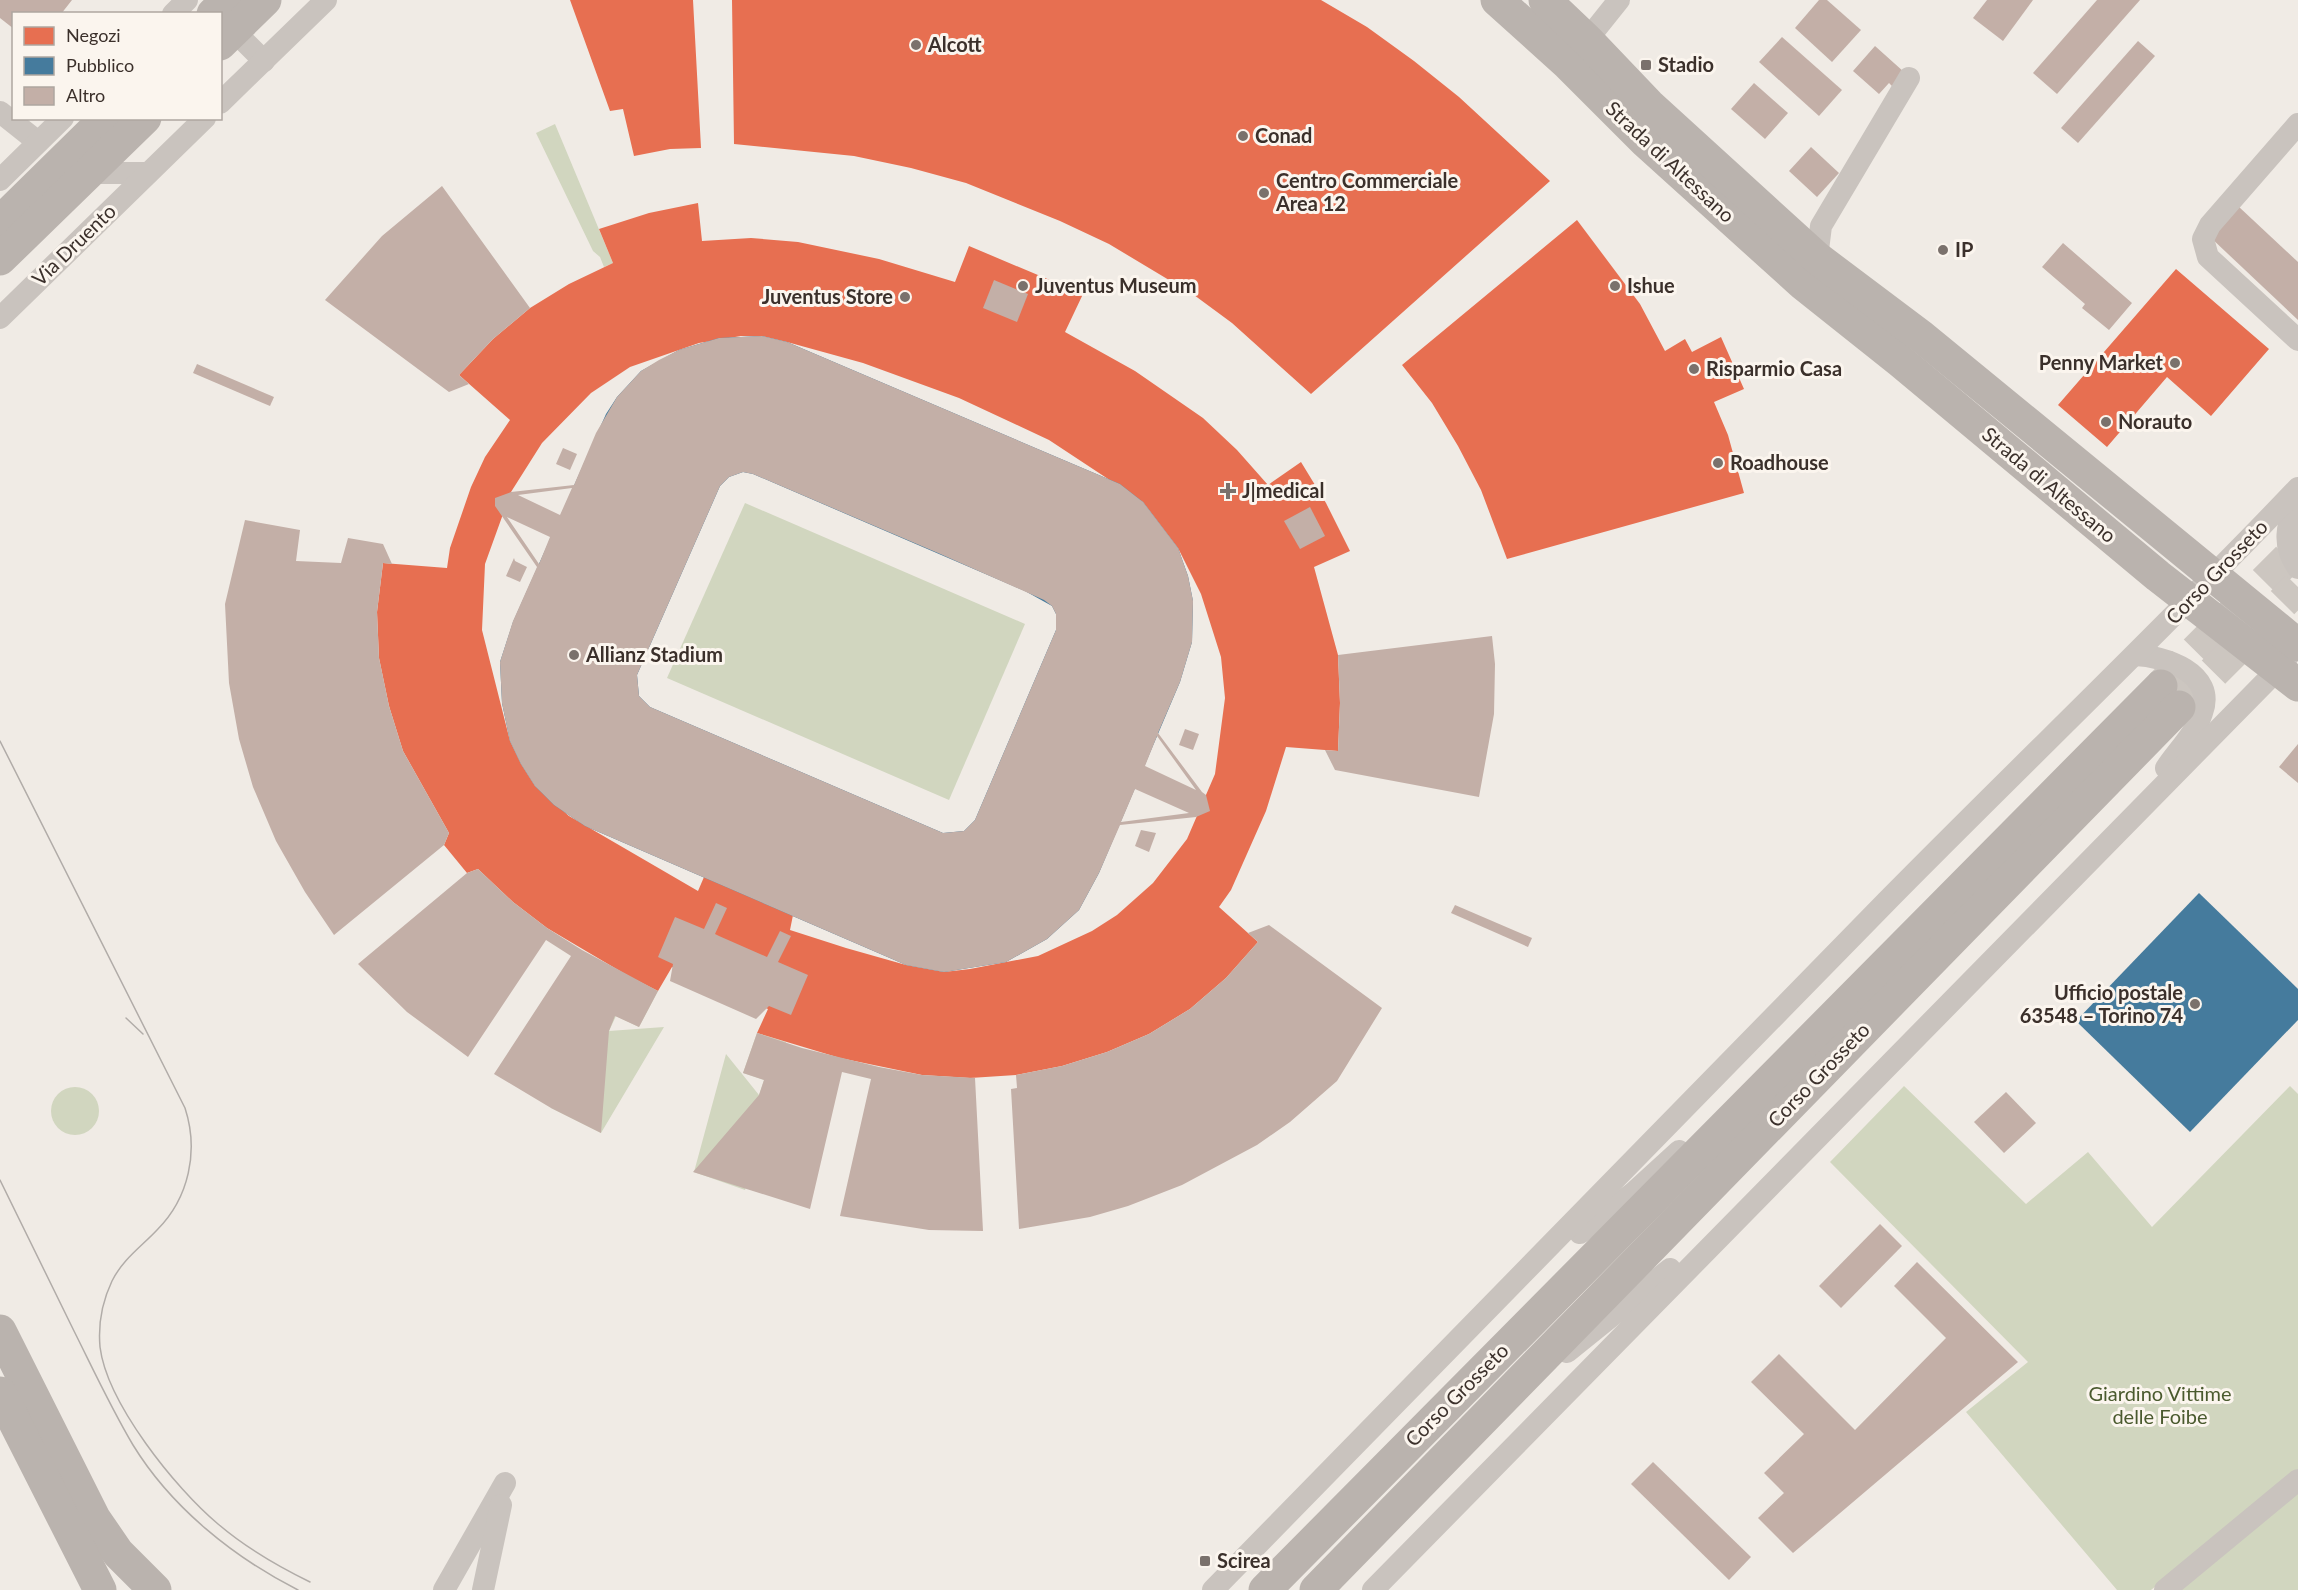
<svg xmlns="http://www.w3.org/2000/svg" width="2298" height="1590" viewBox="0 0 2298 1590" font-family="Lato,sans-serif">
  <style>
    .green { fill: #d1d6bf }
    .shops { fill: #e76f51; fill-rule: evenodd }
    .public { fill: #457b9d; fill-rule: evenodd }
    .building { fill: #c3afa7; fill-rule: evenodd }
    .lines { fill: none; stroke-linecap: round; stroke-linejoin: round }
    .secondary-tunnel { stroke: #ccc6c0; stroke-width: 33; stroke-dasharray: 33 16; stroke-linecap: butt }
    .street { stroke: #c9c3be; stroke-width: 22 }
    .secondary { stroke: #bab3ae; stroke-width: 33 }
    .tram { stroke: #b1aca8; stroke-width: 1.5 }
    .poi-dot { fill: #7a716c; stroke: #fbf5ee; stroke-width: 2 }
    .labels { text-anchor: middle; stroke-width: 6; stroke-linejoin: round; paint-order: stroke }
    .poi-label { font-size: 20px; font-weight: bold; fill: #3b302b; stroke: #fbf5ee; text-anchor: start }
    .street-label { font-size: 20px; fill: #3b302b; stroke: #fbf5ee }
    .park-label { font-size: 20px; fill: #4a5a2e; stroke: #fbf5ee }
  </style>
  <rect width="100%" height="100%" fill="#f0ebe5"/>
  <g class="green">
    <path d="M555 124 613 263 604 267 600 257 593 251 536 133Z"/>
    <path d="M745 503 1025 624 949 800 667 678Z"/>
    <path d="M658 991 639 1027 616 1016 609 1031 664 1027 601 1133 551 1108 617 993Z"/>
    <path d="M757 1033 786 1042 783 1068 745 1190 694 1172 726 1054 759 1095 764 1080 743 1073Z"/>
    <path d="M1904 1086 2026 1204 2088 1152 2152 1227 2290 1086 2298 1094V1471L2151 1590H2117L1966 1412 2028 1362 1830 1162Z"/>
    <circle cx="75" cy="1111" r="24"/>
    <path d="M2298 1489V1590H2174Z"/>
  </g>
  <g class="shops">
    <path d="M570 0H693L701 148 670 149 634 156 623 109 610 111Z"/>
    <path d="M732 0H1321L1367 27 1414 61 1459 97 1550 181 1311 394 1232 323 1194 295 1109 244 1060 221 966 183 911 168 854 156 734 144Z"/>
    <path d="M698 203 702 241 751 238 798 242 879 259 955 282 969 246 1083 294 1065 332 1135 371 1203 418 1237 450 1268 485 1301 462 1326 503 1350 551 1314 567 1338 655 1340 703 1338 751 1286 747 1266 811 1231 890 1219 907 1258 942 1226 978 1190 1009 1149 1034 1107 1052 1062 1066 1016 1075 970 1078 922 1075 840 1058 757 1033 768 1009 672 967 658 991 630 977 547 928 513 902 478 869 467 873 444 845 449 833 403 751 389 706 379 658 377 612 383 563 447 568 450 548 471 487 485 457 510 420 459 375 493 339 530 308 569 284 613 263 599 229 649 213ZM741 336H762L787 342 863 363 959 398 1049 440 1143 502 1178 548 1201 594 1221 657 1225 698 1215 774 1187 839 1153 883 1117 915 1092 931 1038 956 970 969 944 972 906 965 846 948 790 930 793 915 704 877 698 891 569 816 535 786 521 764 510 741 482 630 485 564 511 492 542 443 591 393 630 367 699 343Z"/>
    <path d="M1577 220 1640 304 1665 351 1685 339 1692 352 1721 337 1744 389 1714 402 1728 435 1744 493 1507 559 1481 490 1458 446 1432 403 1402 365Z"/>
    <path d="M2176 269 2269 349 2211 416 2167 377 2107 447 2058 405Z"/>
  </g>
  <g class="public">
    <path d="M762 336 787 342 1120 484 1143 502 1178 548 1188 576 1193 601 1192 642 1180 682 1099 873 1079 910 1047 939 1006 962 944 972 906 965 585 826 554 805 535 786 521 764 510 741 502 703 500 662 513 622 606 414 617 397 641 371 679 350 719 338ZM743 472 753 474 1025 591 1052 606 1056 614V630L975 820 964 831 943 833 650 707 639 696 637 675 720 486 729 477Z"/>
    <path d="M2199 893 2298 989V1020L2190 1132 2076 1021Z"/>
  </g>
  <g class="building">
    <path d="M0 0H72L61 14H14V29L0 18Z"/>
    <path d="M1819 0H1827L1861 30 1832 62 1795 28Z"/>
    <path d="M1987 0H2033L2003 41 1973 18Z"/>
    <path d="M2097 0H2140L2057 94 2033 73Z"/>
    <path d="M1782 37 1842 90 1819 116 1759 62Z"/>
    <path d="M2138 41 2155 56 2078 143 2061 128Z"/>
    <path d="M1875 46 1904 72 1892 86 1889 83 1879 94 1853 71Z"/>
    <path d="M1754 83 1788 113 1765 139 1731 109Z"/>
    <path d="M1811 147 1839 173 1817 197 1789 171Z"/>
    <path d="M442 186 530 308 493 339 459 375 469 384 449 392 325 300 382 236Z"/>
    <path d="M2238 206 2298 262V320L2209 236Z"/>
    <path d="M2063 243 2132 303 2109 330 2082 308 2085 304 2042 267Z"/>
    <path d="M994 280 1028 294 1017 322 983 308Z"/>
    <path d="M762 336 787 342 1120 484 1143 502 1178 548 1188 576 1193 601 1192 642 1180 682 1158 733 1202 792 1206 795 1210 811 1196 817 1120 825 1099 873 1079 910 1047 939 1006 962 944 972 906 965 585 826 554 805 535 786 521 764 510 741 502 703 500 662 513 621 537 567 495 506V498L511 492 574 485 596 433 617 397 641 371 659 360 679 350 719 338ZM743 472 753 474 938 553 1044 600 1052 606 1056 614V630L975 820 964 831 943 833 650 707 639 696 637 675 720 486 729 477ZM572 488 560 515 518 495ZM507 517 550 537 539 564ZM1157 736 1196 790 1145 766ZM1135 789 1189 813 1121 822Z"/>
    <path d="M197 364 274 397 270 406 193 373Z"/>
    <path d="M563 448 577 454 570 470 556 464Z"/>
    <path d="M1310 507 1325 536 1300 549 1284 521Z"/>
    <path d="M245 520 300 530 296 561 341 563 348 538 383 544 392 564 383 563 377 612 379 658 389 706 403 751 449 833 444 845 334 935 305 892 276 841 253 787 239 739 229 683 225 604Z"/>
    <path d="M514 558 515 561 527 567 520 582 506 576Z"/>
    <path d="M1492 636 1495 664 1494 714 1479 797 1335 770 1325 750 1338 751 1340 703 1338 655Z"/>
    <path d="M1185 729 1199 734 1193 750 1179 745Z"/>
    <path d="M2298 744V783L2279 767Z"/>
    <path d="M1141 830 1156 833 1149 852 1135 846Z"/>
    <path d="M478 869 513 902 547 928 582 950 658 991 639 1027 615 1016 609 1031 601 1133 551 1108 494 1074 571 956 546 940 468 1057 407 1012 358 964 467 873Z"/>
    <path d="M716 903 727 908 715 934 719 936 767 957 780 931 791 936 778 962 808 975 791 1015 769 1006 756 1019 670 981 673 964 658 957 675 917 704 929Z"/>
    <path d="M1455 905 1532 938 1528 947 1451 913Z"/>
    <path d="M1269 925 1382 1008 1337 1081 1290 1122 1257 1145 1182 1185 1128 1206 1090 1217 1019 1229 1011 1089 1017 1088 1016 1075 1062 1066 1107 1052 1149 1034 1190 1009 1226 978 1258 942 1248 933Z"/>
    <path d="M757 1033 802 1048 879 1067 922 1075 975 1078 983 1231 929 1230 840 1216 871 1079 842 1072 810 1209 693 1172 759 1095 764 1080 743 1073Z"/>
    <path d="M2006 1092 2036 1123 2004 1153 1974 1122Z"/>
    <path d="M1880 1224 1902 1246 1841 1308 1819 1286Z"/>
    <path d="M1917 1262 2018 1362 1793 1553 1758 1518 1784 1493 1764 1473 1804 1434 1751 1382 1779 1354 1855 1430 1946 1338 1894 1286Z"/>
    <path d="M1653 1462 1751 1557 1729 1580 1631 1484Z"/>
  </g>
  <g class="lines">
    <g class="secondary-tunnel">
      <path d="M2161 686 2298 548"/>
      <path d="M2179 707 2298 587"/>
    </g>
    <g class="street">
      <path d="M173 14 187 0"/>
      <path d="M225 22 264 61"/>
      <path d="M1579 50 1619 0"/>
      <path d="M220 103 326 0"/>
      <path d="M0 112 38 142"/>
      <path d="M2298 124 2210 225 2203 239 2208 257 2298 340"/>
      <path d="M89 173H148"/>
      <path d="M0 180 63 118"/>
      <path d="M1812 266 1817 258 1821 226 1909 78"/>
      <path d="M0 318 205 118"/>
      <path d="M2298 501C2286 524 2282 546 2298 568"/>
      <path d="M2135 655C2164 656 2217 673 2202 713 2195 734 2178 750 2166 768"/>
      <path d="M1580 1233 1633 1193 1679 1151"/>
      <path d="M1567 1352 1670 1269"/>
      <path d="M444 1590 505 1483"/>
      <path d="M483 1590 501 1505"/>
      <path d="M1213 1590C1439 1362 1661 1130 1887 901 2023 763 2164 629 2298 488"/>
      <path d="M1373 1590 2286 661"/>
      <path d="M2165 1590 2298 1480"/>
    </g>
    <g class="secondary">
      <path d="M1497 0 1568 64 1646 142 1802 283 1900 361 2158 576 2298 685"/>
      <path d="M1545 0 1587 40 1649 105 1817 258 1922 337 2298 645"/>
      <path d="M213 14 227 0"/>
      <path d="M220 44 265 0"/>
      <path d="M0 222 106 118"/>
      <path d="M0 259 145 118"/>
      <path d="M0 1331 94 1518 118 1553 155 1590"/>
      <path d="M0 1393 100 1590"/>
      <path d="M1265 1590 2161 686"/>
      <path d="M1316 1590 2179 707"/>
    </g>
    <g class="tram">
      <path d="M0 741 185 1108C199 1151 189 1198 157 1230 141 1247 123 1259 112 1281 102 1302 98 1324 100 1347 107 1403 175 1488 218 1524 245 1547 277 1566 310 1582"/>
      <path d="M126 1018 143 1034"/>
      <path d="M0 1180C25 1231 50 1281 74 1331 93 1369 111 1408 133 1445 171 1507 233 1557 298 1590"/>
    </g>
  </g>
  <g class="poi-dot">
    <circle cx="916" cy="45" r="6"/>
    <rect x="1640" y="59" width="12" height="12" rx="3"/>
    <circle cx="1243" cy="136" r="6"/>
    <circle cx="1264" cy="193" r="6"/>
    <circle cx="1943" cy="250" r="6"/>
    <circle cx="1023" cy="286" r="6"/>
    <circle cx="1615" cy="286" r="6"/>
    <circle cx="905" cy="297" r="6"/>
    <circle cx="2175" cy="363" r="6"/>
    <circle cx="1694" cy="369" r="6"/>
    <circle cx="2106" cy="422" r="6"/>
    <circle cx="1718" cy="463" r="6"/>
    <path d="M1225 482h6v6h6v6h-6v6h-6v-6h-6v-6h6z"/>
    <circle cx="574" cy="655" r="6"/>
    <circle cx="2195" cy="1004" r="6"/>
    <rect x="1199" y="1555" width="12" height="12" rx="3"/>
  </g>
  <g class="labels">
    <g class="poi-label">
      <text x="928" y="52">Alcott</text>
      <text x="1658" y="72">Stadio</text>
      <text x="1255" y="143">Conad</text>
      <text x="1276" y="188">Centro Commerciale<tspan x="1276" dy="23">Area 12</tspan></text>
      <text x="1955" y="257">IP</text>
      <text x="1035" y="293">Juventus Museum</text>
      <text x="1627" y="293">Ishue</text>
      <text x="893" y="304" text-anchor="end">Juventus Store</text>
      <text x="2163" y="370" text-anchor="end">Penny Market</text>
      <text x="1706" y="376">Risparmio Casa</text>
      <text x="2118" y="429">Norauto</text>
      <text x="1730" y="470">Roadhouse</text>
      <text x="1242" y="498">J|medical</text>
      <text x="586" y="662">Allianz Stadium</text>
      <text x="2183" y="1000" text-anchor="end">Ufficio postale<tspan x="2183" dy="23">63548 – Torino 74</tspan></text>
      <text x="1217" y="1568">Scirea</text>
    </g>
    <g class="street-label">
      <text transform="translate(1670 162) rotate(43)" y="7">Strada di Altessano</text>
      <text transform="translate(74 245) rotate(-44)" y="7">Via Druento</text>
      <text transform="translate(2049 485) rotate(40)" y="7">Strada di Altessano</text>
      <text transform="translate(2217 572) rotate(-46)" y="7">Corso Grosseto</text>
      <text transform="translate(1819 1075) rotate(-46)" y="7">Corso Grosseto</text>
      <text transform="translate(1457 1395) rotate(-45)" y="7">Corso Grosseto</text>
    </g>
    <g class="park-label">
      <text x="2160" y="1401">Giardino Vittime<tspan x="2160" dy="23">delle Foibe</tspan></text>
    </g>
  </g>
  <rect x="12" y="12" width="210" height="108" fill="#fbf5ee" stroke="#aea6a0" stroke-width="1.5"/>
  <rect x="24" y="27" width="30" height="18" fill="#e76f51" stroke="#aea6a0" stroke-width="1.5"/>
  <text x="66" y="42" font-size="18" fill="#3b302b">Negozi</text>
  <rect x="24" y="57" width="30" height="18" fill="#457b9d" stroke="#aea6a0" stroke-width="1.5"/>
  <text x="66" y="72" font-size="18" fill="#3b302b">Pubblico</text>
  <rect x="24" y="87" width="30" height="18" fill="#c3afa7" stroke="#aea6a0" stroke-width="1.5"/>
  <text x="66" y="102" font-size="18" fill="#3b302b">Altro</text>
</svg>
